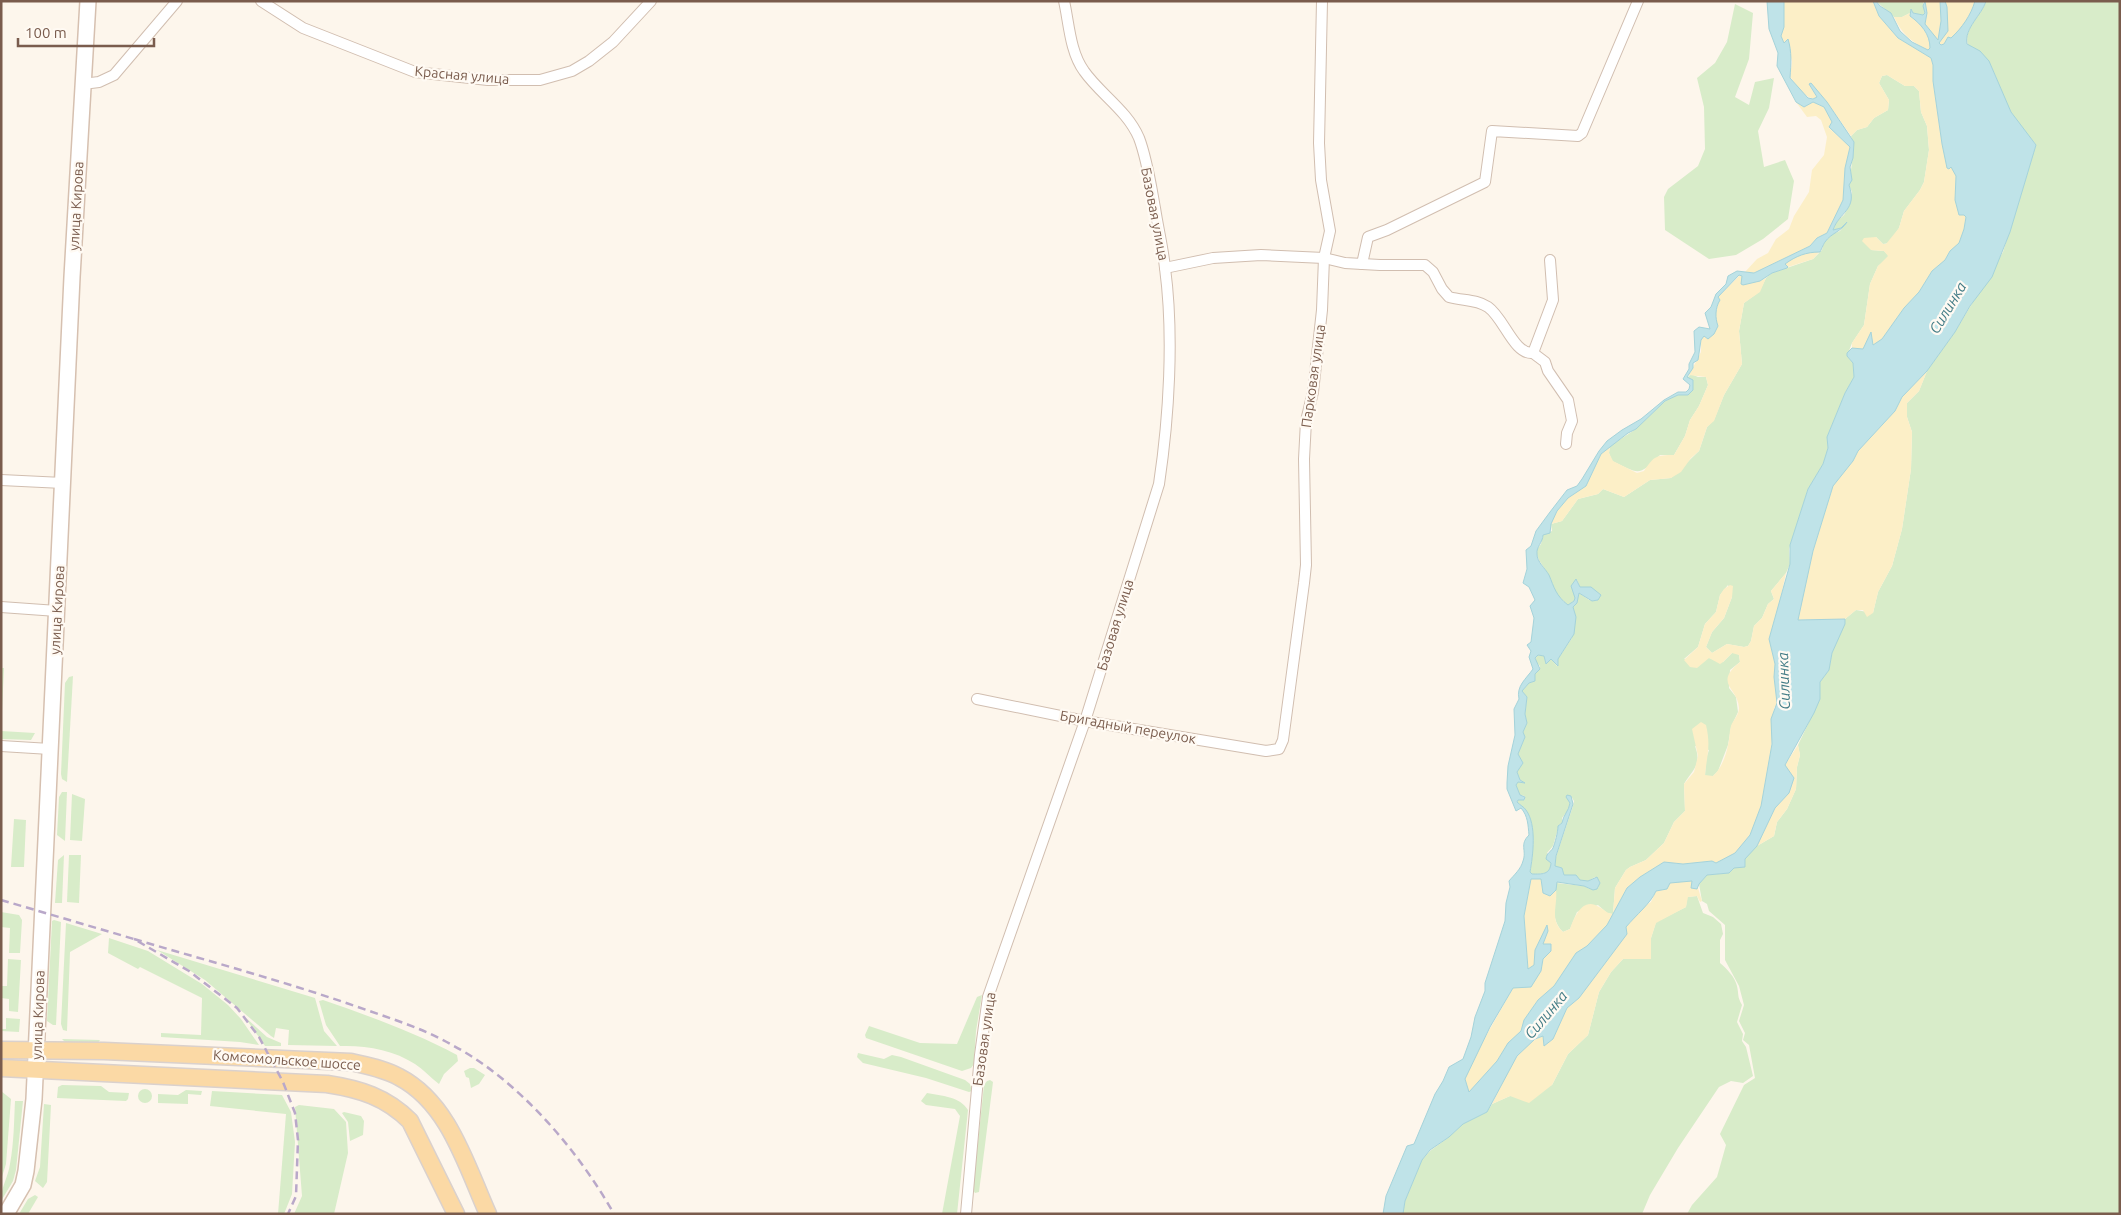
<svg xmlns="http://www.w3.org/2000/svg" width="2121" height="1215" viewBox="0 0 2121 1215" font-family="Ubuntu,sans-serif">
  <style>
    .green { fill: #d8ecc9 }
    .sand { fill: #fcefc7 }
    .water { fill: #bfe3e8; stroke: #a5d3da }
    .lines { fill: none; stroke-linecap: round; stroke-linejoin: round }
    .minor-casing { stroke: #d1beb0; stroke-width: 12 }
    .secondary-casing { stroke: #d6c0b0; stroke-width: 18 }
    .primary-casing { stroke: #dad1cd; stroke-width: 19 }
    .minor { stroke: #fff; stroke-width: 10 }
    .secondary { stroke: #fff; stroke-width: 15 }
    .primary { stroke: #fbd9a5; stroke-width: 16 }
    .rail { stroke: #b9a8c9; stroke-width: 2.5; stroke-dasharray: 8 5; stroke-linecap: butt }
    .labels { text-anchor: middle; stroke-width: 4.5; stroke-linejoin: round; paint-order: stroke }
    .street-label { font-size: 14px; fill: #7a5c4d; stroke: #fffaf3 }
    .water-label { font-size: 15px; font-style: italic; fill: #437c86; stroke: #fffaf3 }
  </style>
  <rect width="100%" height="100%" fill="#fdf6ec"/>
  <g class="green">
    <path d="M1876 1H1923L1925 14 1923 15 1913 13 1911 9 1910 13 1902 17H1894Z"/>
    <path d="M1986 1H2120V1214H1687L1692 1205 1717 1177 1726 1145 1720 1134 1744 1085 1755 1078 1749 1045 1743 1040 1745 1033 1739 1021 1744 1005 1739 986 1725 960V925L1709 911 1707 904 1702 901 1699 884 1707 875 1729 873 1757 846 1774 836 1777 822 1787 809 1796 789 1797 767 1800 755 1798 745 1820 699V682L1829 670 1832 653 1845 619 1856 610 1873 613 1878 592 1892 566 1902 529 1911 469 1912 432 1907 417V403L1919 391 1927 371 1955 332 2003 252 2036 145C2028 134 2017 123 2010 111 1996 85 1997 59 1968 45 1963 29 1982 15 1986 1Z"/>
    <path d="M1735 4 1753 13 1749 59 1735 97 1749 105 1755 82 1774 78 1769 108 1758 131 1764 167 1785 160 1794 181 1788 219 1763 239 1736 255 1709 259 1665 230 1664 197 1668 189 1698 166 1705 149 1704 107 1697 78 1715 63 1727 42Z"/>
    <path d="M1887 75 1905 86H1914L1919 91 1921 112 1927 126 1929 150 1924 182 1920 190 1904 211 1899 228 1889 243 1883 244 1876 237 1871 250 1884 251 1889 256 1887 259 1878 266 1870 284 1864 325 1852 343 1847 356 1853 363 1854 377 1845 393 1827 437 1828 448 1823 464 1808 489 1789 549 1790 564 1786 573 1771 591 1774 599 1768 604 1762 618 1754 626 1751 641 1748 646 1744 647 1727 644 1712 653 1706 647 1712 632 1724 618 1732 597 1728 585 1720 595 1716 612 1705 624 1698 647 1684 659 1709 658 1723 662 1732 653 1735 652 1739 655 1740 662 1730 670 1729 688 1736 697 1738 712 1731 727 1728 745 1718 771 1713 776H1705L1706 759 1709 750 1695 746C1702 765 1693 769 1684 784L1685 811 1674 822 1664 843 1646 860 1630 867 1626 870 1615 888 1613 914 1607 913 1598 905 1577 912 1570 929 1563 932C1549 919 1556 900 1556 883L1584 886 1590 889 1598 888 1600 882 1595 877 1588 881 1580 880 1577 877 1564 875 1562 868 1555 866 1556 857 1573 806 1574 801 1571 796 1569 809 1562 818V823L1559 825 1553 846 1547 853C1555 871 1550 874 1532 874L1530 872C1534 851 1538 816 1518 803V800H1525V796L1520 795 1516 785 1518 782 1525 783 1520 780 1517 772 1523 763 1518 754 1525 737 1523 732 1527 723 1525 714 1527 697 1522 691 1529 683 1535 681V673L1540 669V666L1535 661 1537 655 1544 656 1546 664 1551 659 1557 666 1558 659 1572 638 1573 607 1577 603 1579 593 1589 600 1596 601 1601 595 1590 587H1580L1577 580 1575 600 1568 605 1556 594 1548 574 1539 560 1536 551 1541 544 1543 535 1552 531 1551 524 1562 521 1578 499 1598 494 1603 489 1624 497 1650 480 1671 478 1699 451 1707 427 1714 420 1724 395 1742 364 1739 331 1744 303 1759 292 1766 278 1772 273 1813 259 1822 250 1824 242 1833 234 1840 231 1845 224 1841 228 1833 230 1837 221 1844 215 1849 206 1852 192 1849 185 1854 147 1851 136 1857 130 1867 127 1874 118 1888 110 1889 100 1879 83 1882 76Z"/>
    <path d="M1691 374 1698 377H1706L1708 385 1699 406 1690 420 1685 436 1674 455H1660C1638 477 1640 474 1612 461L1609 453 1610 446 1636 429 1665 401 1678 395H1688L1693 390 1692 380 1687 378Z"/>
    <path d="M1 668H4L1 731 35 733 31 740 1 739Z"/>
    <path d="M73 676 67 782 62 779 61 774 65 683 69 677Z"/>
    <path d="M62 792H67L65 841 57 835 59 797Z"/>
    <path d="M72 794 85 799 82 841 70 840Z"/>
    <path d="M14 819 26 820 24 867H11Z"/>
    <path d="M64 855 62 903H55L58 860Z"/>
    <path d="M69 855H81L79 903 67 902Z"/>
    <path d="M1697 896 1703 913 1713 917 1721 924 1723 934 1720 940V963C1727 969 1735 977 1737 986 1739 995 1737 996 1742 1005L1737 1022 1743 1034 1742 1041 1746 1047 1753 1076 1743 1083 1731 1081 1719 1087 1678 1148 1650 1195 1642 1214H1403L1405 1201 1422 1160 1430 1151 1449 1137 1463 1124 1487 1112 1492 1104 1510 1096 1552 1085 1568 1054 1588 1035 1599 992 1611 972 1623 959 1650 958 1651 938 1656 922 1686 907 1687 897Z"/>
    <path d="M1 912 19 915 22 920 20 953H9L10 928 1 927Z"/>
    <path d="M54 920 61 922 56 1025H53L47 1021 52 921Z"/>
    <path d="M66 923 102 934 70 952 67 1031 63 1030 61 1024Z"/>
    <path d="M109 938 148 951 202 984 228 1005 241 1019 259 1045 240 1042 161 1037V1033L201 1035 202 998 140 967 138 969 108 953Z"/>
    <path d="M157 950 315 998 324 1031 337 1046 288 1045 289 1030 276 1028 274 1038 271 1036 205 980Z"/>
    <path d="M8 959 21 960 18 1012 9 1011V999L1 998V986H7Z"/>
    <path d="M982 995 976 1031 974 1064 971 1068 962 1071 866 1038 865 1035 869 1026 920 1043 957 1044 977 997Z"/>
    <path d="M323 1000C369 1016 414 1032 457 1055L458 1061 444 1074 439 1084C431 1078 424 1070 415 1064 394 1050 365 1045 340 1046L326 1025 319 1001Z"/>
    <path d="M244 1016 267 1037 281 1043V1046H265Z"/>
    <path d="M6 1018 20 1019 19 1032 1 1031V1029H6Z"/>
    <path d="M62 1039 100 1040 97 1044 65 1042Z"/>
    <path d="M858 1053 884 1059 892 1055 901 1057 965 1080 970 1084 972 1091 969 1092 926 1078 863 1063 857 1057Z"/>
    <path d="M470 1068H474L485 1075 479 1084 471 1088 469 1078 466 1077 464 1071Z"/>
    <path d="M990 1080 993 1082 979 1192 975 1193 973 1190 984 1085 987 1081Z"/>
    <path d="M62 1085 101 1086 109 1092 129 1093 128 1099 126 1101 57 1098 58 1087Z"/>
    <circle cx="145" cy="1096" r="7"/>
    <path d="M186 1090 202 1091 201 1095 188 1094V1104L158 1103V1094L178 1095Z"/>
    <path d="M1 1091 11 1099 6 1164 1 1180Z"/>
    <path d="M212 1091 282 1095 291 1112 295 1142 292 1194 284 1214H278L286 1114 210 1106Z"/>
    <path d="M927 1093C942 1096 959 1096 968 1110L957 1214H942L960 1116 955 1109 926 1105 921 1101Z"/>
    <path d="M15 1101H23L16 1170 13 1181 1 1201C1 1186 8 1178 10 1164 14 1143 14 1121 15 1101Z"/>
    <path d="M44 1104 51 1105 47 1182 43 1188 35 1181 40 1167Z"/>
    <path d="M299 1105 334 1109 346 1122 348 1153 334 1214H294L302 1196 295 1107Z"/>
    <path d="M344 1112 361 1116 364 1121 363 1135 350 1141 348 1122 342 1113Z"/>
    <path d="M35 1195 38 1197 28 1214H19L28 1199Z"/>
  </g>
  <g class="sand">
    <path d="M1784 1H1873L1879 16 1898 38 1931 57 1933 64V81L1942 144 1956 176 1955 200 1966 217 1964 229 1959 243 1950 251 1945 260 1932 271 1919 292 1904 308 1882 339 1876 344 1863 349 1852 348V343L1864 325 1870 284 1878 266 1888 256 1884 251 1871 250 1862 241 1864 238 1876 237 1883 244H1886L1899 228 1904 211 1920 190 1924 182 1929 150 1927 126 1921 112 1919 91 1914 86H1905L1887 75 1882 76 1879 83 1889 100 1888 110 1874 118 1867 127 1857 130 1851 136 1827 102 1809 84 1817 98C1806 101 1797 85 1790 77L1792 62 1787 40 1785 44 1780 36 1784 27Z"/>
    <path d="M1925 1H1940L1941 21 1938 39 1936 40 1925 24 1927 13Z"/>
    <path d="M1945 1H1975C1970 17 1957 40 1941 45L1939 43C1947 36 1949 11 1945 1Z"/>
    <path d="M1910 13V16C1921 24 1930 35 1930 48L1928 50C1911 42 1902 34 1894 17H1902Z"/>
    <path d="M1796 102 1804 107 1813 102 1824 107 1832 122 1829 128 1850 147 1845 168 1843 200 1827 233 1817 238 1810 246 1754 273 1745 272 1757 259 1768 253 1776 239 1789 229 1794 216 1809 192 1812 170 1824 155 1827 137 1821 120 1816 116 1807 117Z"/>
    <path d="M1810 251 1819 252 1813 259 1788 267 1784 264 1795 257Z"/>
    <path d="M1740 275 1760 281 1766 278 1760 292 1744 303 1739 331 1742 364 1724 395 1714 421 1707 427 1699 451 1691 458 1681 472 1671 478 1650 480 1624 497 1603 489 1598 494 1578 499 1562 521 1551 524 1557 511 1568 498 1586 486 1601 454 1610 446 1609 453 1613 461 1637 473 1644 471C1654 456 1656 455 1674 455L1685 436 1690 420 1699 406 1708 385 1706 377 1689 375 1701 352V340L1704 336 1708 339 1719 300 1718 297Z"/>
    <path d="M1927 371 1919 391 1907 403V417L1912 432 1911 469 1902 529 1892 566 1878 592 1873 613 1867 617 1863 610H1856L1845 619 1797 620 1813 551 1833 486 1853 461 1858 451 1895 411 1902 397Z"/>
    <path d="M1786 573 1779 605 1769 639 1775 664 1774 677 1777 704 1774 708C1771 751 1770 821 1736 852 1731 857 1722 860 1716 863L1712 861 1683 864 1664 862 1640 877 1627 888 1607 925 1587 946 1576 953 1554 986 1538 1000 1524 1020 1521 1031 1508 1043 1497 1061 1469 1092 1465 1079 1473 1059 1513 988 1541 971 1543 959 1542 944 1548 931C1537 941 1535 952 1534 965L1528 969 1524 916 1531 879H1541L1543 893 1550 896 1556 890C1558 906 1549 919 1563 932L1570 929C1574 917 1583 896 1599 907 1605 910 1606 913 1613 914L1615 888 1626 870 1630 867 1646 860 1664 843 1674 822 1685 811 1684 784 1694 772 1698 756 1692 729 1701 722 1706 725C1711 746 1707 755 1705 775L1713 776C1721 769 1726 756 1728 745 1730 739 1729 732 1731 726 1733 720 1739 715 1739 708 1738 687 1713 684 1740 662L1739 655 1732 653 1723 662 1720 664 1709 658 1697 668 1690 667 1684 660 1698 647 1705 624 1716 612 1720 595 1724 589 1730 585 1733 586 1732 597 1724 618 1712 632 1706 647 1712 653 1727 644 1744 647 1748 646 1751 641 1754 626 1762 618 1768 604 1774 599 1771 591Z"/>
    <path d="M1798 745 1800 755 1797 767 1796 789 1787 809 1777 822 1774 836 1757 846 1775 808 1789 793 1785 765Z"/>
    <path d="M1689 880 1693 881 1698 888 1702 901 1700 902 1697 896 1688 897 1686 907 1656 923 1651 938V959H1623L1611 972 1599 992 1588 1035 1568 1054 1552 1085 1529 1103 1510 1096 1492 1104C1505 1079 1515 1046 1543 1036L1544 1045 1553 1039 1567 1008 1579 998 1626 927 1644 906 1651 902 1656 891 1667 889 1669 883Z"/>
  </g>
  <path class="water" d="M1767 1H1784V27L1781 36 1784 43 1788 39C1792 52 1791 64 1790 78L1808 98 1813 99 1817 97 1809 84 1811 83 1827 102 1854 142 1853 158 1850 167 1852 180 1849 185C1858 210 1839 212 1833 230L1841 228 1847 222C1841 232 1831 233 1825 242 1824 243 1822 248 1820 252 1806 252 1796 256 1785 264L1788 267 1787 268 1772 273 1760 281 1743 285 1741 284 1742 276 1739 275 1718 297 1720 300C1715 308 1715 318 1718 326L1714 334 1708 339 1704 336 1701 340 1698 360 1693 363V368L1687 377 1693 380V390L1688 395H1678L1665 401 1636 429 1628 433 1601 454 1586 486 1568 498 1557 511 1551 524 1550 533 1543 535C1543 542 1536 547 1537 554 1537 562 1545 568 1549 575 1554 587 1556 596 1568 605L1574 601 1575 598 1571 586 1576 579 1580 587H1591L1601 595 1598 600 1592 601 1579 593 1577 603 1573 607 1576 617 1574 634 1558 659V666L1551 659 1546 664 1544 656 1538 655 1535 658 1540 669 1535 674V681L1529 683 1522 691 1527 697 1525 714 1527 723 1523 732 1525 737 1518 754 1523 763 1517 772 1520 780 1525 783 1518 782 1516 785 1520 795 1525 797 1524 800H1518L1517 802C1520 805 1524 807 1526 810 1537 825 1533 855 1530 872L1532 874C1542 874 1550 875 1551 863L1546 859C1547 852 1550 853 1553 848 1555 843 1558 832 1558 826L1562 823C1563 815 1569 811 1570 803L1566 797 1567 795 1571 796 1573 804 1556 856 1555 866 1562 868 1564 875H1576L1580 880 1588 881 1597 877 1600 883 1597 889 1593 890 1584 886 1557 882 1556 890 1550 896 1543 893 1541 879H1531L1524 916 1528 969 1534 965 1535 950 1547 925 1548 931 1543 944H1551V951L1543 959 1541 971 1531 987 1513 988 1490 1027 1465 1079 1469 1092 1497 1061 1508 1043 1521 1031 1524 1020 1538 1000 1554 986 1576 953 1587 946 1607 925 1627 888 1640 877 1664 862 1683 864 1712 861 1716 863 1735 853 1750 835 1761 806 1772 744 1771 719 1777 703 1774 677 1775 664 1769 639 1790 564V545L1808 489 1823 464 1828 448 1827 437 1845 393 1854 377 1853 363 1847 356V353L1852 348 1863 349 1871 332 1873 345 1882 339 1904 308 1919 292 1932 271 1945 260 1950 251 1959 243 1964 229 1966 217 1964 215H1959L1955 200 1956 176 1951 167 1949 169 1947 168 1942 144 1933 81V65L1931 58 1898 38 1879 16 1873 1H1876L1880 6 1891 13 1900 31 1912 42 1928 50 1930 48C1930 34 1921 24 1910 16L1911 9 1913 13 1923 15 1925 13 1923 6 1925 1 1927 13 1925 24 1938 40 1941 21 1940 1H1945L1947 7 1948 31 1939 43 1941 45 1944 44 1948 37 1951 38C1962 28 1971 15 1975 1H1986C1982 15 1964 28 1967 44L1980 51 1989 61 2011 112 2036 145 2010 232 1992 277 1970 306 1955 332 1927 371 1902 397 1895 411 1858 451 1853 461 1833 486 1813 551 1798 620 1845 619V624L1832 653 1829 670 1820 682V699L1814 713 1785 765 1794 778 1789 793 1775 808 1757 846 1745 859V867L1734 868 1729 873 1707 875 1699 884 1697 889 1691 888 1692 881 1670 883 1667 889 1656 891C1651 903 1636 915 1626 927L1627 934 1579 998 1567 1008 1553 1039 1544 1046 1543 1036 1535 1039 1517 1056 1487 1112 1463 1124 1449 1137 1430 1150 1422 1160 1405 1201 1403 1214H1383L1386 1196 1407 1146 1414 1144 1435 1094 1443 1081 1449 1067 1463 1059 1471 1037 1475 1017 1485 991V983L1505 921 1506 903 1510 887 1509 881C1514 875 1521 869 1523 861 1527 850 1519 845 1529 835 1528 825 1528 816 1521 808L1516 811 1507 789V783L1508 766 1515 735 1514 709 1519 699C1516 686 1526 679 1533 669L1529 657 1531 651 1527 645 1531 642 1534 618 1530 606 1535 600 1529 587 1523 583 1527 569 1526 550 1531 546 1536 531 1550 512 1567 490 1577 486 1582 479 1599 451 1607 441 1622 430 1641 419 1664 400 1678 392H1686L1689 389 1690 385 1683 379 1689 369V364L1695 352 1694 331 1699 327 1710 329 1705 313 1711 307 1716 294 1726 284 1728 276 1737 271 1754 273 1810 246 1817 238 1827 233 1843 200 1845 168 1850 147 1829 127 1832 122 1824 107 1813 102 1804 107 1796 102 1777 66 1778 53 1769 29Z"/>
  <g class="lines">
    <g class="minor-casing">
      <g id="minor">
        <path d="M261 1 303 28 415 72 488 80H540L572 71 589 61 613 42 651 1"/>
        <path d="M83 84 99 82 114 75 177 1"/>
        <path d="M1550 260 1553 300 1533 353 1545 362 1548 371 1568 400 1572 421 1567 433 1566 444"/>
        <path d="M1362 264 1368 237 1387 230 1485 182 1492 131 1578 136 1582 133 1638 1"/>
        <path d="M1165 268 1213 258 1261 255 1324 258 1345 263 1380 265H1425L1433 272 1442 289 1449 297C1463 301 1476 299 1488 307 1504 318 1514 355 1533 353"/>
        <path d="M1 480 63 483"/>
        <path d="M1 607 57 611"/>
        <path d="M977 699 1085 721 1266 751 1279 749 1283 740 1304 583 1306 565 1304 459 1306 421 1313 392 1322 310 1324 258 1330 231 1321 180 1319 143 1322 1"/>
        <path d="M1 746 50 749"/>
        <path d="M966 1214 980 1055 988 997 1085 721 1159 484C1169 417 1174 336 1165 268 1163 248 1158 228 1155 208 1151 186 1147 159 1139 138 1127 110 1100 94 1084 71 1070 52 1069 23 1064 1"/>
      </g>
    </g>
    <g class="secondary-casing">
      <path id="secondary" d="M6 1214 23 1185 26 1171 34 1099 72 277 88 1"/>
    </g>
    <g class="primary-casing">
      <g id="primary">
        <path d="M1 1050 104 1051 351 1062C368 1066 385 1069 399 1077 449 1103 466 1165 488 1214"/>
        <path d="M1 1068 327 1084C360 1089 386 1097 410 1121L456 1214"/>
      </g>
    </g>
    <use href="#minor" class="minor"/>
    <use href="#secondary" class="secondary"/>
    <use href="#primary" class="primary"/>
    <g class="rail">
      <path d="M1 900 134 939 189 971 237 1008 259 1037 283 1082 295 1113 298 1140 296 1196 288 1214"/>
      <path d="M134 939C208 961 283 981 355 1006 389 1018 423 1028 454 1046 519 1081 578 1150 614 1214"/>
    </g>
  </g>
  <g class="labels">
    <g class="street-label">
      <text transform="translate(462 75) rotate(5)" y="5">Красная улица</text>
      <text transform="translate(76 206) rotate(-87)" y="5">улица Кирова</text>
      <text transform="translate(1155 214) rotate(79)" y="5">Базовая улица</text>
      <text transform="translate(1313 376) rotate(-82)" y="5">Парковая улица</text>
      <text transform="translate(57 610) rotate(-87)" y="5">улица Кирова</text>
      <text transform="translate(1115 625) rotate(-73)" y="5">Базовая улица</text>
      <text transform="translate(1128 727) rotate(10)" y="5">Бригадный переулок</text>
      <text transform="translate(38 1015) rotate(-88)" y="5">улица Кирова</text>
      <text transform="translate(984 1039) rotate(-82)" y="5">Базовая улица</text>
      <text transform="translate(287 1060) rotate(4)" y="5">Комсомольское шоссе</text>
    </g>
    <g class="water-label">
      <text transform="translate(1948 308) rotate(-59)" y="5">Силинка</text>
      <text transform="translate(1784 681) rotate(-92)" y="5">Силинка</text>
      <text transform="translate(1546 1015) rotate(-50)" y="5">Силинка</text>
    </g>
  </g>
  <rect width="2121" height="1215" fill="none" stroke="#7a5c4d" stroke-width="5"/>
  <path d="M18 38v8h136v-8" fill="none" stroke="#7a5c4d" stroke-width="2.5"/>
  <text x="25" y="38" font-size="15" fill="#7a5c4d" stroke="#fffaf3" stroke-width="4" paint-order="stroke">100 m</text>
</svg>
